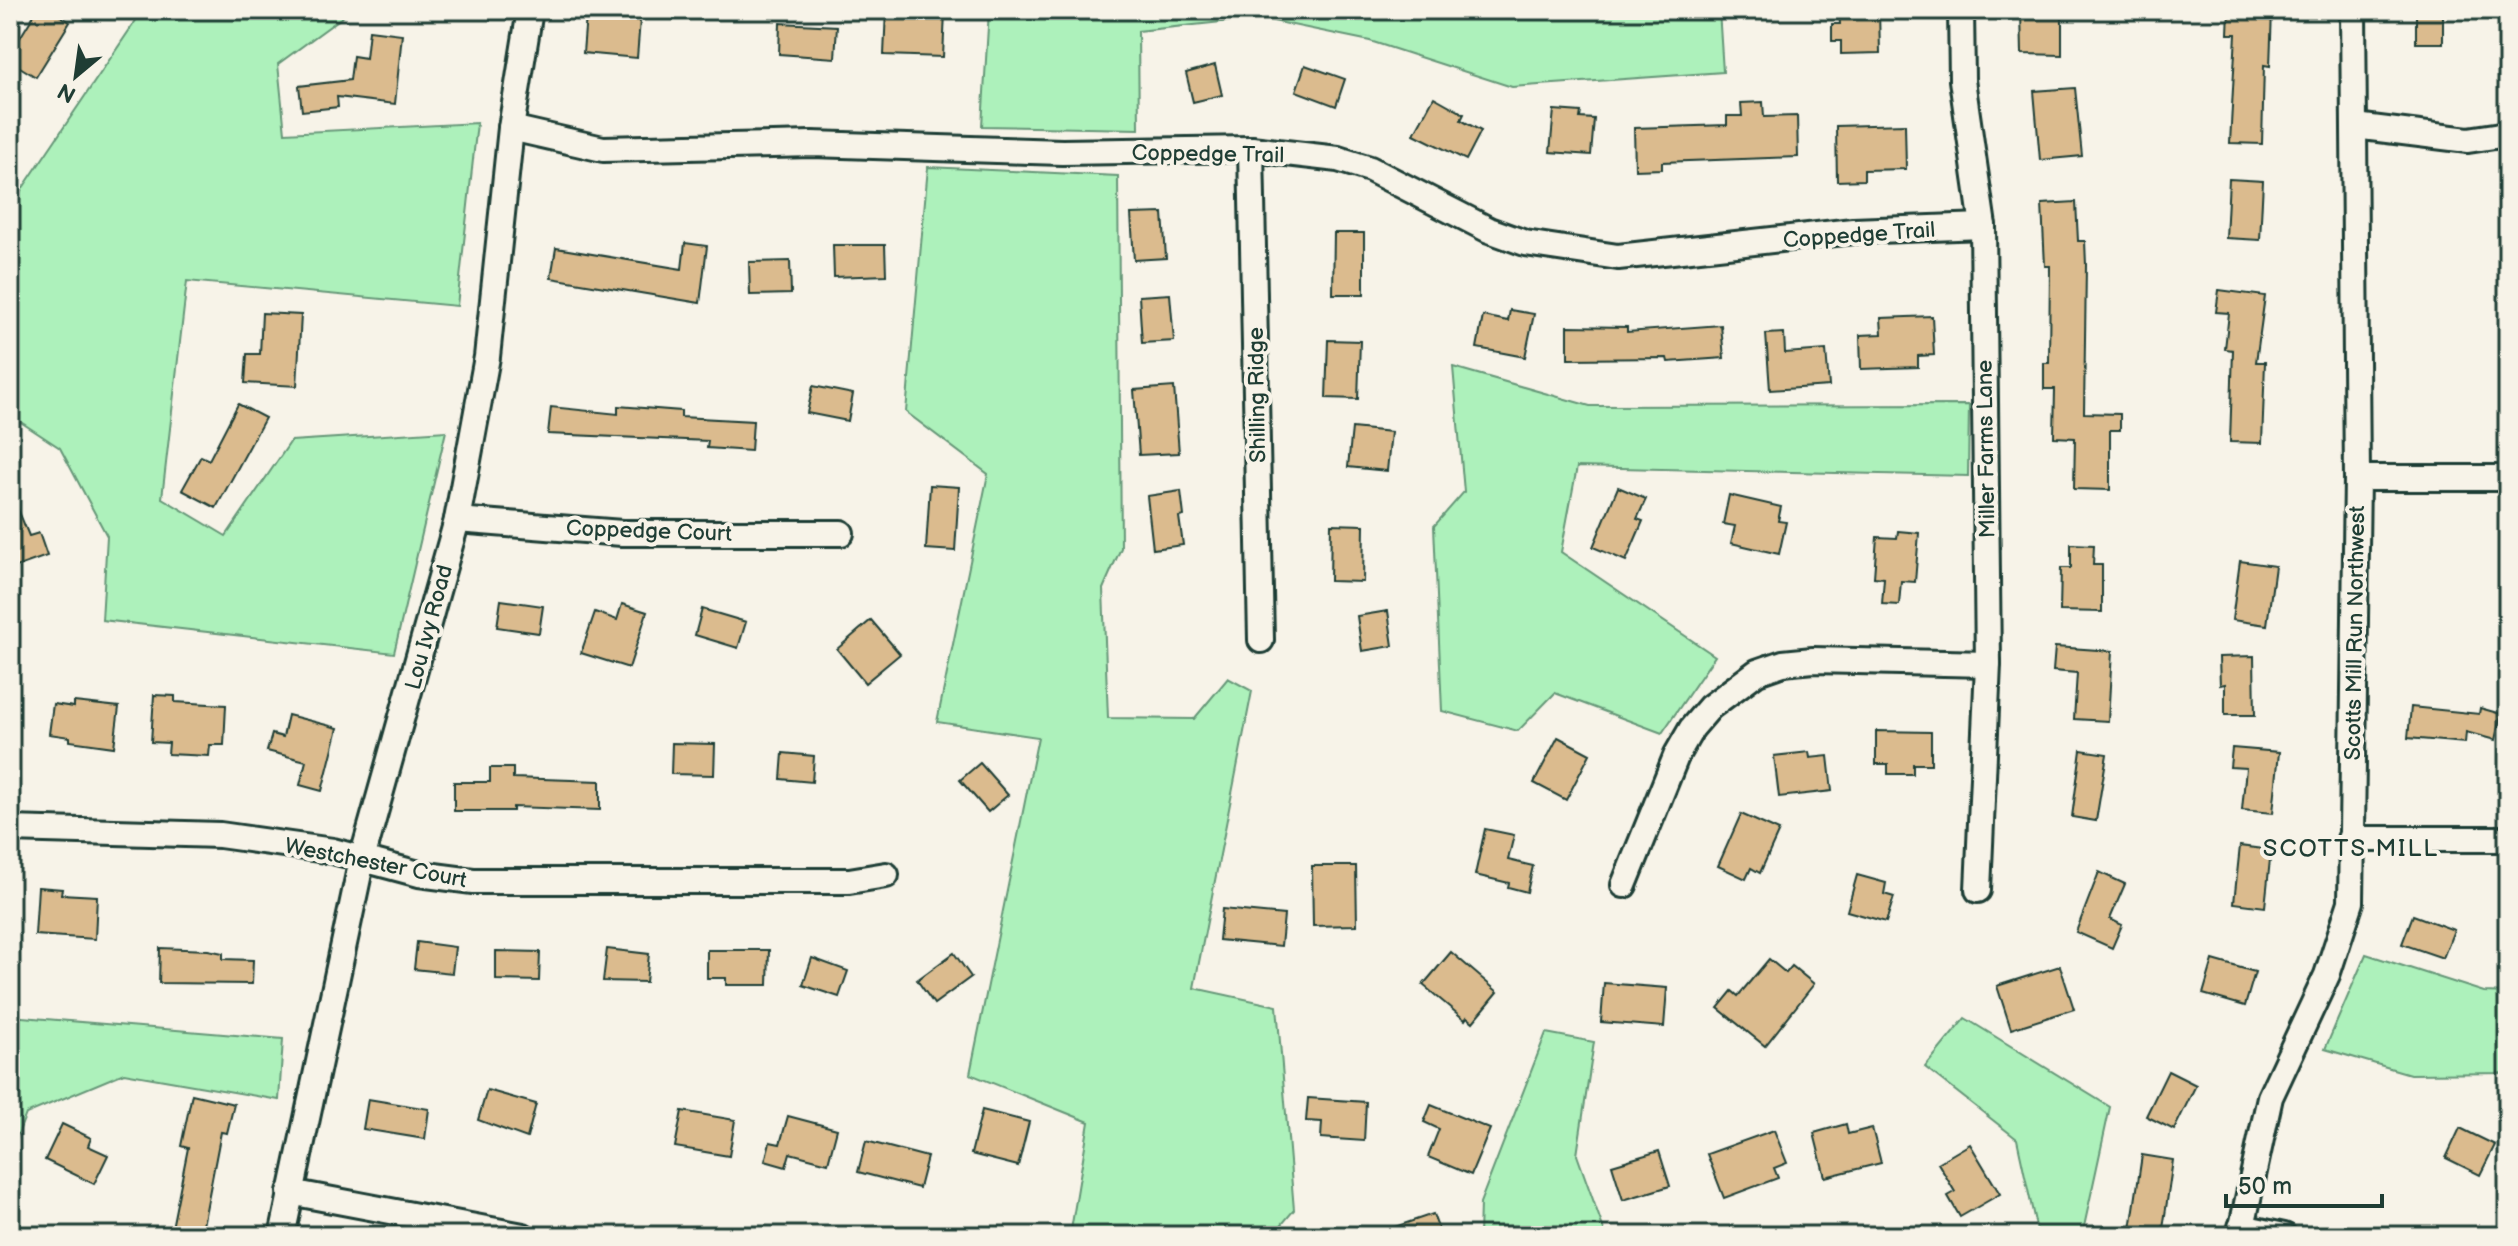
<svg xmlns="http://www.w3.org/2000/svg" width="2518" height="1246" viewBox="0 0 2518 1246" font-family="'Balsamiq Sans',sans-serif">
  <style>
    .green { fill: #adf1bb; stroke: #669778; stroke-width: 2 }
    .building { fill: #dbbb8e; stroke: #1f3d34; stroke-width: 2 }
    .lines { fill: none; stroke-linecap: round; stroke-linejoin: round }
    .minor-casing { stroke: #1f3d34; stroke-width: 30 }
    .minor { stroke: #f7f3e8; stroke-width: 24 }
    .labels { text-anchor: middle; stroke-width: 8; stroke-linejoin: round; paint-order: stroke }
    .street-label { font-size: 22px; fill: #1f3d34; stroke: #f7f3e8 }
    .neighbourhood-label { font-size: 24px; letter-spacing: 2px; fill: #1f3d34; stroke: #f7f3e8 }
  </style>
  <rect width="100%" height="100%" fill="#f7f3e8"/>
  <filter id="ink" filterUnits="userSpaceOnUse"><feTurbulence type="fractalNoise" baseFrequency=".0125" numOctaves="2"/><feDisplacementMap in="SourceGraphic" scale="16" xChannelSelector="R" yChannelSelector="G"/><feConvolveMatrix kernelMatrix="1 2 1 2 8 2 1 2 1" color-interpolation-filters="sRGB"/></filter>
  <g filter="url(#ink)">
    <g class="green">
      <path d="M143 10H352L278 64 285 133 477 123 457 306 187 281 162 498 226 536 291 441 446 431 394 653 102 620 107 536 60 448 10 415V207Z"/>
      <path d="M989 10H1719L1723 72 1512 87 1370 41 1259 18 1138 31 1139 129 982 126Z"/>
      <path d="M928 167 1118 176 1121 548 1103 589 1108 718 1194 719 1228 678 1252 691 1194 988 1277 1006 1294 1210 1272 1236H1070L1089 1122 970 1074 1038 737 937 722 988 474 906 412Z"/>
      <path d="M1453 367 1590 406 1969 405 1968 476 1577 467 1561 552 1715 656 1662 733 1555 693 1518 731 1442 711 1434 526 1464 492Z"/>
      <path d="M2366 954 2484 992 2508 993V1073L2410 1074 2325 1049Z"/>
      <path d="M10 1016 283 1039 279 1100 124 1073 26 1114 10 1154Z"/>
      <path d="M1965 1018 2110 1107 2082 1236H2038L2017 1139 1925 1067Z"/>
      <path d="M1546 1033 1594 1042 1577 1155 1606 1236H1479L1480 1203Z"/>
    </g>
    <g class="building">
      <path d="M37 10H51L70 22 36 77 10 61V54Z"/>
      <path d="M886 10 945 12 943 57 884 55Z"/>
      <path d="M1839 10H1879L1880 53 1841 54V41H1832V24H1840Z"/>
      <path d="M2021 10H2062V55L2022 54Z"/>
      <path d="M2229 10H2272L2270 66 2264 65 2262 144 2230 143 2236 34H2228Z"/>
      <rect x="2416" y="10" width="27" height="33"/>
      <path d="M586 15 640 20 637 58 583 53Z"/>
      <path d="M780 23 837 26 835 58 779 54Z"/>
      <path d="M369 30 402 34 395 104 337 97 338 107 302 111 299 86 350 80 353 56 366 58Z"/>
      <path d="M1215 65 1222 95 1193 102 1186 73Z"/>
      <path d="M1305 65 1345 79 1336 106 1296 91Z"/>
      <path d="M2075 88 2082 156 2040 160 2034 91Z"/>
      <path d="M1434 97 1464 114 1461 120 1481 131 1466 160 1414 134Z"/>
      <path d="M1763 102 1764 117 1797 116 1798 157 1662 162V169L1635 170 1634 128 1727 125V116H1742L1741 103Z"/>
      <path d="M1554 110 1581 112 1580 118 1594 119 1591 155 1550 152Z"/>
      <path d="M1905 124 1906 169 1864 170V180L1837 181 1836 126Z"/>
      <path d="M2229 179 2263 181 2260 240 2226 238Z"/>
      <path d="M2076 202 2078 241H2085L2086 265 2084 413 2120 414V430H2110V490L2074 489 2075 438 2054 437 2055 389H2044V363H2049L2050 266H2045L2042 204Z"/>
      <path d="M1163 213 1166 258 1134 260 1131 214Z"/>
      <path d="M1334 233H1364V294H1333Z"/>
      <path d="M685 243 707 246 700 303 551 278 556 248 682 269Z"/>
      <path d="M833 245H885L886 275 834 277Z"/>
      <path d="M790 261 791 294 750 295 749 262Z"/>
      <path d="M2219 290 2265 296 2256 362H2265L2262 443 2230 442 2233 350 2225 349 2229 313 2216 312Z"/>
      <path d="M1170 294 1174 341 1142 343 1139 296Z"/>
      <path d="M1510 310 1534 314 1525 357 1477 348 1483 316 1508 321Z"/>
      <path d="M262 313 301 315 297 386 245 383 247 354H260Z"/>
      <path d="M1932 316 1934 355 1918 356V367L1861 369 1860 335 1882 334 1881 318Z"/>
      <path d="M1721 325 1724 358 1668 362 1667 358 1568 359V326L1627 327V332Z"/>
      <path d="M1784 333 1785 353 1826 350 1829 386 1770 390 1766 334Z"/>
      <path d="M1328 340 1360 341 1358 399 1326 398Z"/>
      <path d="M813 386 853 394 848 421 807 413Z"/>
      <path d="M1174 387 1179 453 1139 455 1134 390Z"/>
      <path d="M238 404 265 418 216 508 182 490 201 456 209 460Z"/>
      <path d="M618 406 681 411V417L753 421 751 451 707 448 708 441 548 434 551 407 618 414Z"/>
      <path d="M1352 428 1391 432 1387 471 1348 467Z"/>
      <path d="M930 485 959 487 955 551 926 549Z"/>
      <path d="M1618 487 1646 499 1637 519 1643 521 1626 561 1593 547Z"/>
      <path d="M10 490 29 536 39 533 47 556 10 569Z"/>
      <path d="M1181 491 1184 516 1179 517 1183 545 1153 549 1147 496Z"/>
      <path d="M1729 495 1781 507 1778 521 1786 522 1779 554 1731 543 1735 526 1723 524Z"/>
      <path d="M1331 524 1364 525 1363 582 1330 581Z"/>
      <path d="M1898 531 1919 533 1915 582 1901 581 1899 605 1882 604 1884 578 1874 577 1877 537 1897 538Z"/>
      <path d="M2071 544 2094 545 2093 565H2102V612L2060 611 2061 568H2071Z"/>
      <path d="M2240 561 2275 566 2267 625 2232 620Z"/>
      <path d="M501 600 543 606 539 633 497 627Z"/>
      <path d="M622 604 647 612 629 668 581 653 595 612 617 620Z"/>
      <path d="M702 609 746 622 738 648 695 635Z"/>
      <path d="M1388 611 1393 646 1362 651 1357 616Z"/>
      <path d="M871 620 900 654 865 683 837 649Z"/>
      <path d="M2055 647 2112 651 2108 721 2074 719 2077 673 2053 671Z"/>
      <path d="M2254 656 2255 715H2225V684L2220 685 2219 657Z"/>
      <path d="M154 695 175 696V702L226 705 224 745H210L209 756 168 754 169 743 151 742Z"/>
      <path d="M74 702 119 707 114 747 70 741V737L49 734 53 704 74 707Z"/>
      <path d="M2411 707 2479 714 2480 708 2501 714 2495 740 2466 732 2465 743 2408 738Z"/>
      <path d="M288 715 338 728 322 791 300 785 306 761 267 751 272 734 283 737Z"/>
      <path d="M1876 731 1931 732V764H1913V774H1888V764H1876Z"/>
      <path d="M1558 737 1590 754 1566 800 1534 783Z"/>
      <path d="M672 743 715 744 714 775 671 774Z"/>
      <path d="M2232 748 2279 752 2273 813 2242 810 2246 768 2230 767Z"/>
      <path d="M2081 750 2107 754 2096 821 2072 817Z"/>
      <path d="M1809 752 1810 758 1828 756 1832 791 1779 797 1774 756Z"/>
      <path d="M783 753 814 756 812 782 781 779Z"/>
      <path d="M980 763 1008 795 988 812 960 780Z"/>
      <path d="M490 768H513V778L600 781V810L513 807V811H454V782H490Z"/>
      <path d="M1741 814 1779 831 1760 873 1751 868 1746 879 1718 866Z"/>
      <path d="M1485 829 1514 835 1508 860 1533 866 1527 892 1508 887 1509 883 1475 875Z"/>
      <path d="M2240 846 2271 850 2265 907 2234 903Z"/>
      <path d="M1312 866H1356L1357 925 1313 926Z"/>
      <path d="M2099 872 2125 884 2110 919 2122 925 2112 948 2076 932Z"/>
      <path d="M1857 875 1886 883 1884 894 1894 897 1886 922 1847 911Z"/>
      <path d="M38 887 62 889 61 894 97 896 95 939 35 935Z"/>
      <path d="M1222 909 1284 915 1281 946 1219 940Z"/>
      <path d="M2413 915 2454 930 2443 958 2402 944Z"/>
      <path d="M417 942 455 947 452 973 414 969Z"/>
      <path d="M160 948 208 950 223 953V959L253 960 252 984 159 983Z"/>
      <path d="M607 949 649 954 646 982 603 981Z"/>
      <path d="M707 950H769L768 985H726V978H707Z"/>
      <path d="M496 951 540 952 539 981 496 980Z"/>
      <path d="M1451 952 1498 992 1473 1022 1467 1017 1465 1020 1423 985Z"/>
      <path d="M954 953 971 977 934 1004 917 980Z"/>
      <path d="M812 958 848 971 839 997 803 985Z"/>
      <path d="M1769 959 1786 973 1792 966 1814 984 1765 1046 1718 1008 1732 991 1738 996Z"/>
      <path d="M2213 960 2255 972 2245 1006 2203 994Z"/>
      <path d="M2060 966 2074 1009 2011 1029 1997 986Z"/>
      <path d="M1604 983 1667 988 1664 1027 1601 1022Z"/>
      <path d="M2168 1071 2196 1085 2174 1130 2146 1116Z"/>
      <path d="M487 1090 536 1104 527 1138 478 1120Z"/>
      <path d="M192 1094 234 1104 227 1133 221 1132 201 1236 171 1233 188 1148 181 1146Z"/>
      <path d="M1308 1098 1366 1102 1364 1141 1321 1138 1322 1122 1306 1121Z"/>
      <path d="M368 1099 429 1109 425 1139 363 1129Z"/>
      <path d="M1431 1105 1490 1129 1471 1175 1428 1157 1439 1129 1424 1122Z"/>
      <path d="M982 1110 1029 1122 1018 1166 971 1154Z"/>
      <path d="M682 1111 735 1120 729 1156 675 1147Z"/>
      <path d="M788 1116 837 1129 828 1163 790 1153 786 1167 765 1161 770 1142 780 1144Z"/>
      <path d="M62 1124 91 1138 88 1146 108 1155 94 1184 45 1160Z"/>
      <path d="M1846 1124 1848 1134 1872 1128 1881 1163 1825 1177 1814 1133Z"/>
      <path d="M2460 1128 2495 1145 2480 1175 2446 1158Z"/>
      <path d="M1774 1130 1787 1163 1774 1168 1778 1178 1724 1198 1707 1154Z"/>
      <path d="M866 1141 927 1157 919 1188 858 1172Z"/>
      <path d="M1970 1144 2000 1194 1960 1217 1948 1196 1955 1192 1938 1163Z"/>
      <path d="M1659 1151 1670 1186 1623 1200 1612 1165Z"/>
      <path d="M2142 1155 2173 1160 2162 1236H2130Z"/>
      <path d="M1433 1214 1441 1236H1377V1233Z"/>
    </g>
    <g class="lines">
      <g class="minor-casing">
        <g id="minor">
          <path d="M1961 10 1962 80 1983 226 1988 664 1978 890"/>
          <path d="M2355 126 2468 140 2508 134"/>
          <path d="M511 128 603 149 812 144 1062 152 1251 149 1338 159 1370 169 1489 230 1525 243 1618 257 1853 231 1983 226"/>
          <path d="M1251 149 1261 640"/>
          <path d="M2357 478H2508"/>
          <path d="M457 520 622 533H841"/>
          <path d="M10 829 220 835 333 851 419 874 473 881H849L886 875"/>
          <path d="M2350 839H2508"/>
          <path d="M1624 885 1677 754 1692 728 1710 707 1757 672 1783 663 1813 660 1988 664"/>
          <path d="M290 1192 523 1236"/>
          <path d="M2241 1227 2284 1236"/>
          <path d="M282 1236 362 859 457 520 487 357 511 128 530 10"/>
          <path d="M2240 1236 2270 1097 2327 975 2351 902 2357 478 2353 10"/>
        </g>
      </g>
      <use href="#minor" class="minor"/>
    </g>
  </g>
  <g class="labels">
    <g class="street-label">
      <text transform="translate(1208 153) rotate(1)" y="8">Coppedge Trail</text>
      <text transform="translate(1859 234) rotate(-4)" y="8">Coppedge Trail</text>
      <text transform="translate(1256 395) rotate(-91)" y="8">Shilling Ridge</text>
      <text transform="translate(1985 449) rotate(-91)" y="8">Miller Farms Lane</text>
      <text transform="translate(649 530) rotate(2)" y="8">Coppedge Court</text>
      <text transform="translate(428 627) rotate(-75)" y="8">Lou Ivy Road</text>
      <text transform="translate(2354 633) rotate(-89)" y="8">Scotts Mill Run Northwest</text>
      <text transform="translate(376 862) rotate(11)" y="8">Westchester Court</text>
    </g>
    <g class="neighbourhood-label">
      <text x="2351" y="856">SCOTTS MILL</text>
    </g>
  </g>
  <rect width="2518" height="1246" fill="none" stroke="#f7f3e8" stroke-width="40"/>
  <rect x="20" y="20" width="2478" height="1206" fill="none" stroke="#1f3d34" stroke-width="3" filter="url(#ink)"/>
  <g transform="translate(76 76) rotate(209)" stroke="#f7f3e8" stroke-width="6" paint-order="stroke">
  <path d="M0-6L14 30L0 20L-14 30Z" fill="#1f3d34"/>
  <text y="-12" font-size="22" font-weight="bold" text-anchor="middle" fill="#1f3d34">N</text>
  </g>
  <path d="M2226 1194v12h156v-12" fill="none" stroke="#1f3d34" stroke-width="4"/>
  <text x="2238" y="1194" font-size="24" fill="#1f3d34" stroke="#f7f3e8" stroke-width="6" paint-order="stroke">50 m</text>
</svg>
